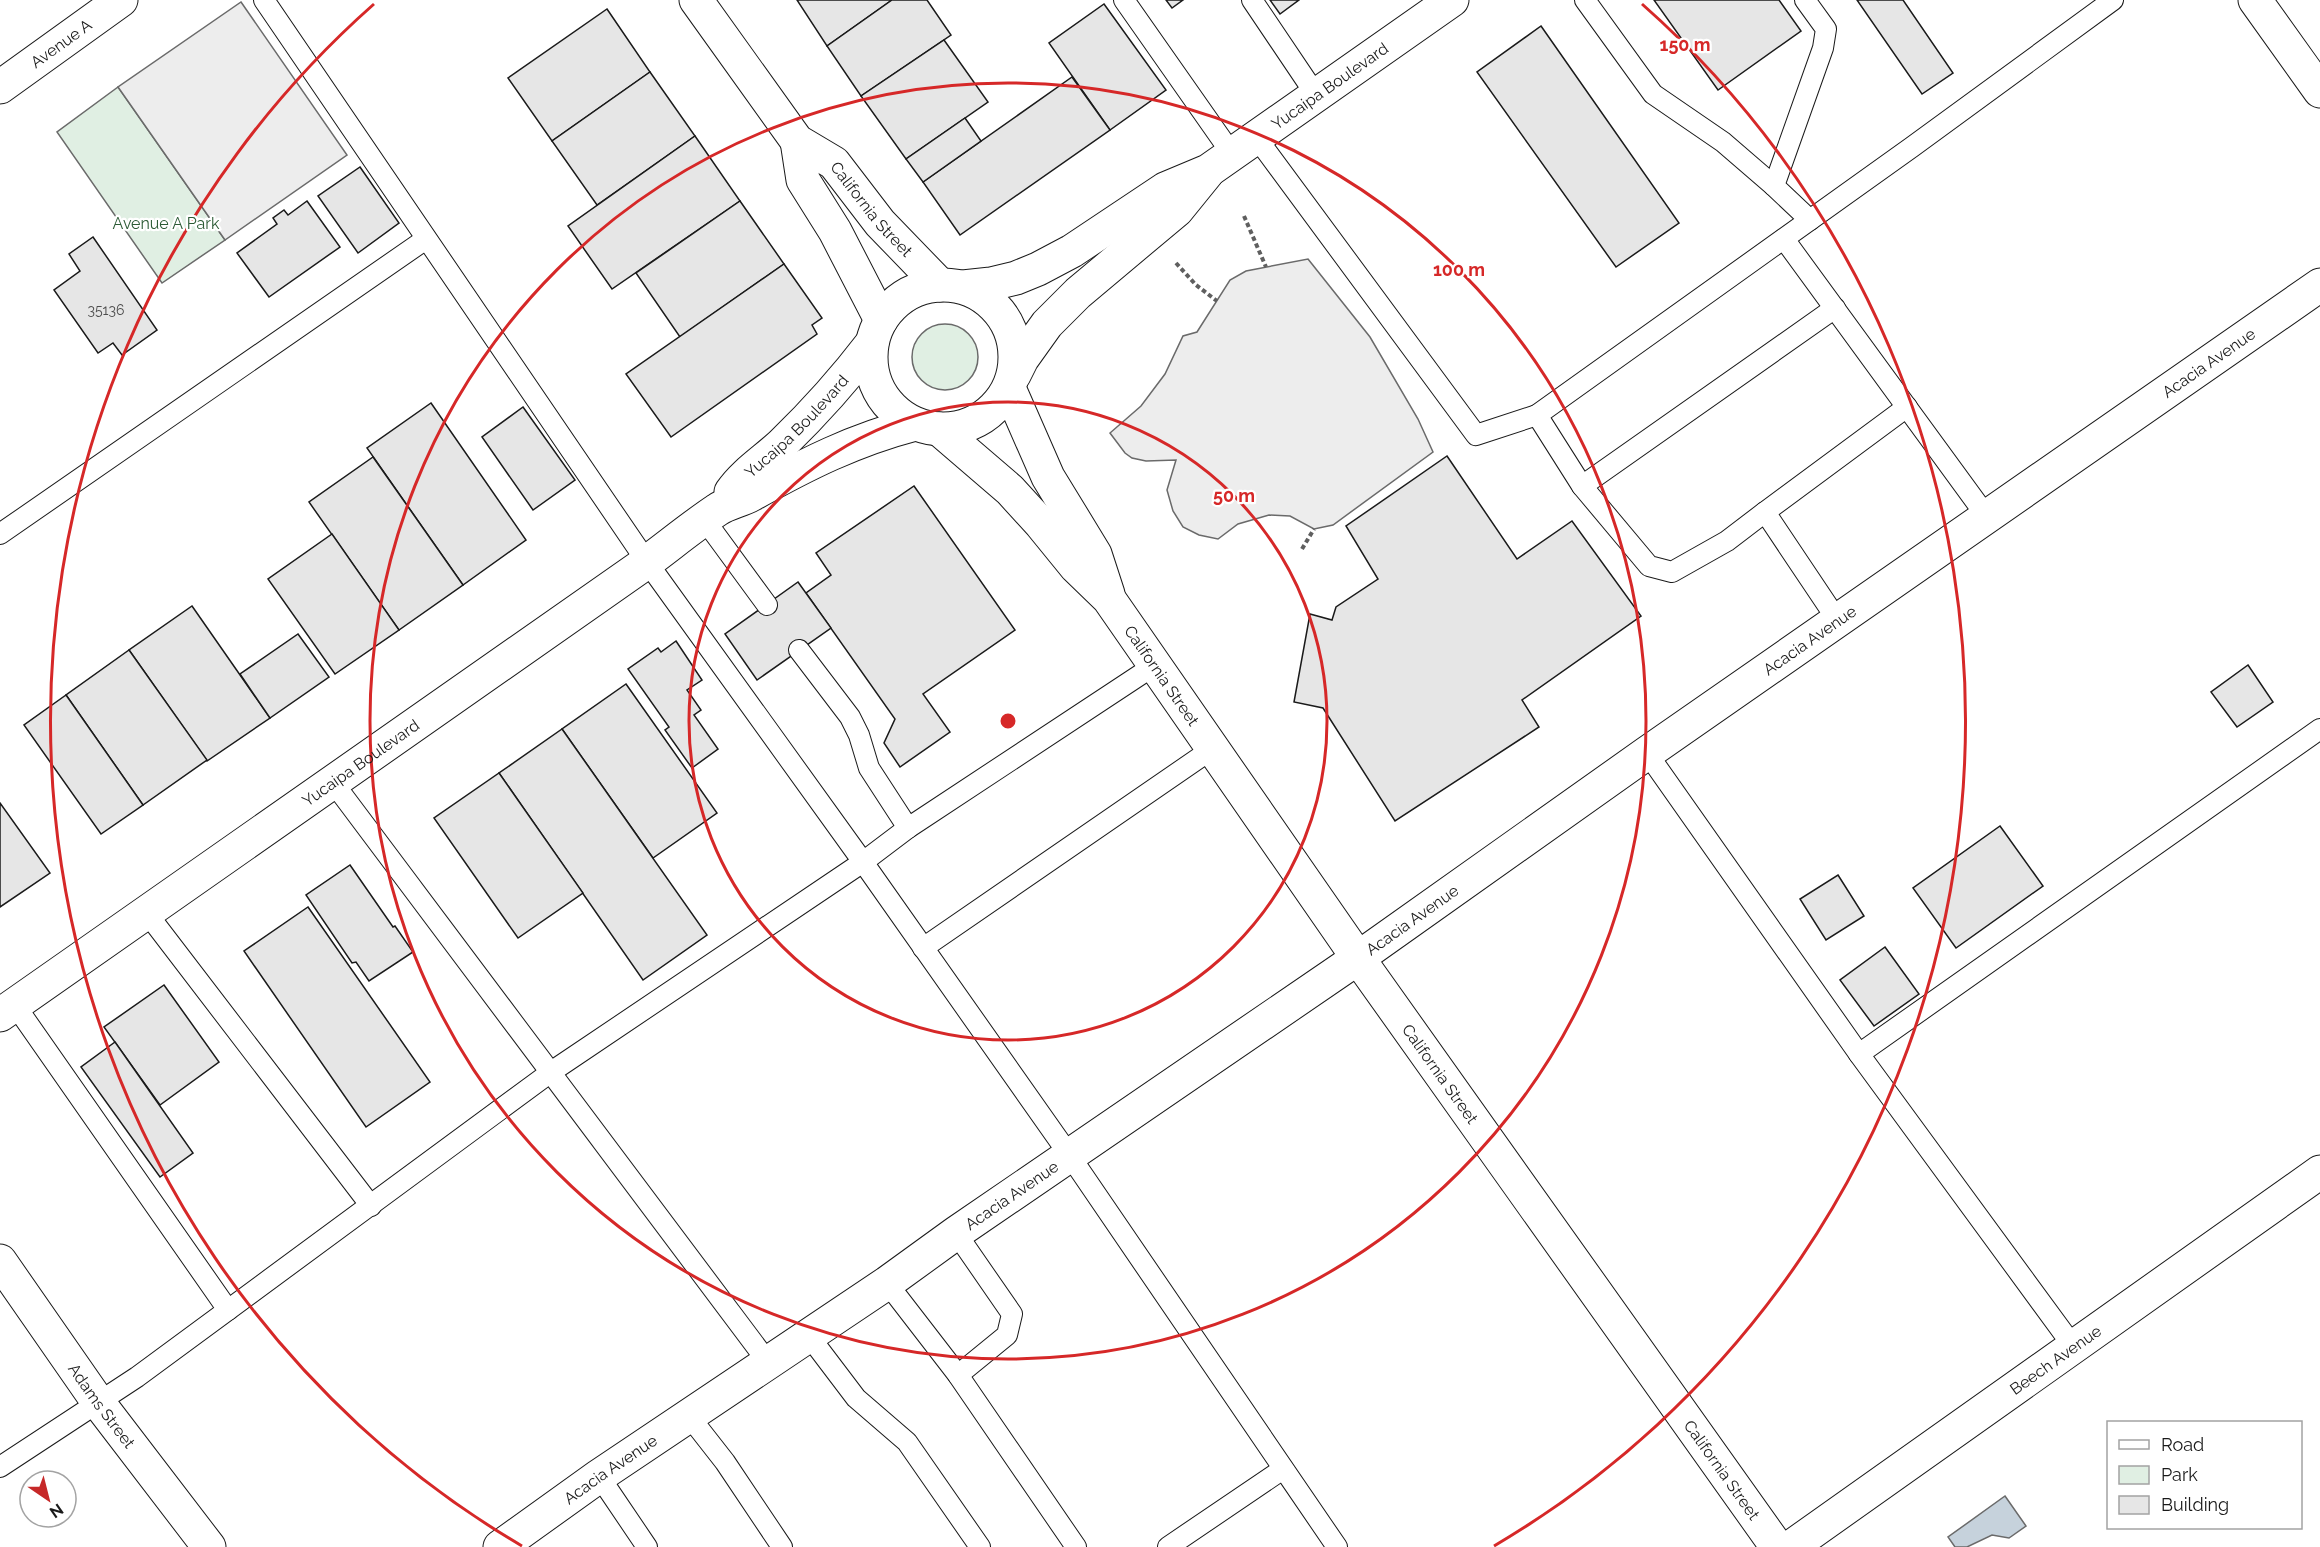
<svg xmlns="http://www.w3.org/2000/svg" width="2320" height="1547" viewBox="0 0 2320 1547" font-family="Raleway,sans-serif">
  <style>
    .green { fill: #e0efe3; stroke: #6a6a6a; stroke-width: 1.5 }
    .parking { fill: #ededed; stroke: #6a6a6a; stroke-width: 1.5 }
    .water { fill: #c6d2dc; stroke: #6a6a6a; stroke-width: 1.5 }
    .building { fill: #e6e6e6; stroke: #1a1a1a; stroke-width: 1.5 }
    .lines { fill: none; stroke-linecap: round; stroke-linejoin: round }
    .service-casing { stroke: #1a1a1a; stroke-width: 22 }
    .minor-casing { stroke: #1a1a1a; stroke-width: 35 }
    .tertiary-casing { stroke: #1a1a1a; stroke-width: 35 }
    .secondary-casing { stroke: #1a1a1a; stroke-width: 35 }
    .path { stroke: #5f5f5f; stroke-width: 4; stroke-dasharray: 4.5 3; stroke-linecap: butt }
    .service { stroke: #fff; stroke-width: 20 }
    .minor { stroke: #fff; stroke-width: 33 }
    .tertiary { stroke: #fff; stroke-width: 33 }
    .secondary { stroke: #fff; stroke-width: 33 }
    .ring { fill: none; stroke: #d62828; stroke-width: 3 }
    .labels { text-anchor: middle; stroke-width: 4.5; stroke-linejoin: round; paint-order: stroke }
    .number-label { font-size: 14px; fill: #4d4d4d }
    .street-label { font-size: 16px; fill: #1a1a1a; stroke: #fff }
    .park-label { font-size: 16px; fill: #2b5a34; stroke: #fff }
    .centre { fill: #d62828; stroke: #fff; stroke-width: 3 }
    .ring-label { font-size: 18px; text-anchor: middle; font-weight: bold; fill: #d62828; stroke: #fff; stroke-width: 4.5; stroke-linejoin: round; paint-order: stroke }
  </style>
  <rect width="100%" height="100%" fill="#fff"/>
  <g class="green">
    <path d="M118 87 225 240 162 283 57 132Z"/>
    <circle cx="945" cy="357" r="33"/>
  </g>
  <g class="parking">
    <path d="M241 2 347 155 225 240 118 87Z"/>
    <path d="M1308 259 1370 337 1418 419 1433 452 1333 525 1314 529 1290 516 1269 515 1238 524 1218 539 1199 535 1183 527 1173 511 1167 490 1176 460 1146 461 1132 458 1125 453 1110 433 1141 406 1165 374 1183 336 1197 332 1230 280 1246 271Z"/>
  </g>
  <path class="water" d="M2005 1496 2026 1526 2009 1538 1992 1535 1967 1547H1955L1948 1537Z"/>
  <g class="building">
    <path d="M797 0H892L827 46Z"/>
    <path d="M892 0H927L951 35 861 96 827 46Z"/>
    <path d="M1166 0H1183L1172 8Z"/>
    <path d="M1270 0H1299L1280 14Z"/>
    <path d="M1654 0H1779L1801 31 1718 90Z"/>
    <path d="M1857 0H1903L1953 73 1922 94Z"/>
    <path d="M1104 4 1166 90 1110 130 1049 43Z"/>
    <path d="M607 9 650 72 552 141 508 78Z"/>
    <path d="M1541 26 1679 223 1616 267 1477 72Z"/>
    <path d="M944 40 988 102 906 159 861 96Z"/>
    <path d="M650 72 695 136 597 205 552 141Z"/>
    <path d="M1072 77 1110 130 960 235 923 182Z"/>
    <path d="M965 118 981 141 923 182 906 159Z"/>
    <path d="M695 136 740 201 612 289 568 226Z"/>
    <path d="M360 167 399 223 358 253 318 196Z"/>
    <path d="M307 201 340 247 269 297 237 253 277 224 273 218 284 210 288 215Z"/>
    <path d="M740 201 784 264 680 337 636 273Z"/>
    <path d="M93 237 157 330 122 355 113 343 98 353 54 290 80 271 69 254Z"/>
    <path d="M784 264 822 318 812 325 817 334 671 437 626 374Z"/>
    <path d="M431 403 526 540 463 585 367 448Z"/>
    <path d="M523 407 575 480 533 510 482 437Z"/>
    <path d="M1447 456 1517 559 1572 521 1641 616 1522 700 1539 727 1395 821 1323 708 1294 702 1310 614 1332 620 1336 607 1378 579 1346 526Z"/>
    <path d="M373 457 463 585 399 630 309 502Z"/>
    <path d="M914 486 1015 630 923 694 950 732 900 767 884 743 895 719 806 593 831 575 816 553Z"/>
    <path d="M332 534 399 630 335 674 268 579Z"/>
    <path d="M798 582 831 628 757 680 725 634Z"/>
    <path d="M192 606 270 718 207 761 129 650Z"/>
    <path d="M298 634 329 677 270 718 240 674Z"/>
    <path d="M676 641 702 680 687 690 701 710 694 715 718 749 692 768 665 730 669 727 628 669 658 648 661 652Z"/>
    <path d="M129 650 207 760 143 805 66 695Z"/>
    <path d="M2248 665 2273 702 2237 727 2211 692Z"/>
    <path d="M626 684 717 813 653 858 562 729Z"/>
    <path d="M66 695 143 805 101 834 24 725Z"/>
    <path d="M562 729 707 935 643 980 499 773Z"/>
    <path d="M499 773 583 893 518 938 434 818Z"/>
    <path d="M0 803 50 873 0 907Z"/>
    <path d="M2000 826 2043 886 1956 948 1913 888Z"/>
    <path d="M350 865 393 927 395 926 413 952 369 981 356 962 352 963 306 895Z"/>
    <path d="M1838 875 1864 916 1826 940 1800 899Z"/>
    <path d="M308 907 430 1082 366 1127 244 951Z"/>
    <path d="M1885 947 1919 994 1874 1026 1840 980Z"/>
    <path d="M164 985 219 1062 160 1105 104 1027Z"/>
    <path d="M115 1042 193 1153 160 1177 81 1067Z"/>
  </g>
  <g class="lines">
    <g class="service-casing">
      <g id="service">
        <path d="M264 0 647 562 863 862 1070 1156 1337 1547"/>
        <path d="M1124 0 1232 154"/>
        <path d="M1252 0 1316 95"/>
        <path d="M1585 0 1653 94 1723 142 1774 186"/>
        <path d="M1805 0 1826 29 1823 48 1774 186 1810 220"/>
        <path d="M1256 137 1476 435 1537 415"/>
        <path d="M1784 239 1987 517"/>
        <path d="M1582 486 1835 308"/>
        <path d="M1765 512 1907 407"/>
        <path d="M704 519 767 605"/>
        <path d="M0 534 426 239"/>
        <path d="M1838 621 1765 512 1727 541 1672 572 1649 566 1582 486 1537 415 1912 147 2113 0"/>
        <path d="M799 650 850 717 859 735 869 768 908 828"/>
        <path d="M1647 753 1859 1054 2320 729"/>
        <path d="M332 781 767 1361"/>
        <path d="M146 912 371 1206"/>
        <path d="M923 948 1212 749"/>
        <path d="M15 1005 228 1310"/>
        <path d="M1859 1054 2073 1346"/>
        <path d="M956 1233 1012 1314 1007 1335 958 1375"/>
        <path d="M887 1283 958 1375 1076 1547"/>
        <path d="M809 1336 856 1398 907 1442 980 1547"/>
        <path d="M689 1416 725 1462 782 1547"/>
        <path d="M0 1467 137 1377 551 1072 863 862 908 828 1155 665"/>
        <path d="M599 1476 647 1547"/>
        <path d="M1168 1547 1283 1469"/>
      </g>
    </g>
    <g class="minor-casing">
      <g id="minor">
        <path d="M2255 0 2320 91"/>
        <path id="s1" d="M0 87 121 0"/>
        <path d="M1009 388 1048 477 1095 554 1108 594"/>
        <path id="s2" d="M939 429 1010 490 1041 524 1076 567 1109 599 1358 958 1777 1547"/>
        <path id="s3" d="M0 1261 98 1402 209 1547"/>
        <path id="s4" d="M500 1547 599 1476 887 1283 956 1233 1358 958 1647 753 2320 285"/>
        <path id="s5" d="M1791 1547 2320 1172"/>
      </g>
    </g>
    <g class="tertiary-casing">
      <g id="tertiary">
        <path id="s6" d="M696 0 797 141 834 163 880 223 940 285"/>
        <path d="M797 141 803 180 835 231 881 320"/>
      </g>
    </g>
    <g class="secondary-casing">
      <g id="secondary">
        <circle cx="943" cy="357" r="72"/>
        <path id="s7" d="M963 287 991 284 1016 278 1038 269 1072 251 1165 189 1208 171 1452 0"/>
        <path d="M1014 375 1022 359 1047 324 1078 293 1177 210 1207 173"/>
        <path id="s8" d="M731 492C744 473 765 460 782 444 816 411 843 381 872 343"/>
        <path id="s9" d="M0 1015 647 562C670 545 693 526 717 510 727 503 740 501 751 495 806 464 854 440 915 424"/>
      </g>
    </g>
    <g class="path">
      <path d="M1244 216 1266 267"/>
      <path d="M1176 263 1196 285 1217 301"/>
      <path d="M1302 549 1314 529"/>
    </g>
    <use href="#service" class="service"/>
    <use href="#minor" class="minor"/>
    <use href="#tertiary" class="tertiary"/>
    <use href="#secondary" class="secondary"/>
  </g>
  <g class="ring">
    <circle cx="1008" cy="721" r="319"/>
    <circle cx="1008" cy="721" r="638"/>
    <path d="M522 1546A957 957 0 0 1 374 4M1642 4A957 957 0 0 1 1494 1546"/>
  </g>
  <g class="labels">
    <g class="number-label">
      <text x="106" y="315">35136</text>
    </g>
    <g class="street-label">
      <text dy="6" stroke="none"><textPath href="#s1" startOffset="75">Avenue A</textPath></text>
      <text dy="6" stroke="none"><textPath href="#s7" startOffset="423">Yucaipa Boulevard</textPath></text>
      <text dy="6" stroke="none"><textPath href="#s6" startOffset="276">California Street</textPath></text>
      <text dy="6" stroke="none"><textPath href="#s4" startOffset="2079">Acacia Avenue</textPath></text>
      <text dy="6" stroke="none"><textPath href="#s8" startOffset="93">Yucaipa Boulevard</textPath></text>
      <text dy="6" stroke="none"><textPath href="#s4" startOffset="1593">Acacia Avenue</textPath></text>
      <text dy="6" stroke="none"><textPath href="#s2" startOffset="334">California Street</textPath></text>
      <text dy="6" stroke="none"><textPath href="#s9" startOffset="440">Yucaipa Boulevard</textPath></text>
      <text dy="6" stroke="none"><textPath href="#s4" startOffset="1107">Acacia Avenue</textPath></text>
      <text dy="6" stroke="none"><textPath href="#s2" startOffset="820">California Street</textPath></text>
      <text dy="6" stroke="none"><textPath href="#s4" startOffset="621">Acacia Avenue</textPath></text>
      <text dy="6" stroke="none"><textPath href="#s5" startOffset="324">Beech Avenue</textPath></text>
      <text dy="6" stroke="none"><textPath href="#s3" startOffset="177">Adams Street</textPath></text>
      <text dy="6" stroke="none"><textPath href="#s4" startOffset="135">Acacia Avenue</textPath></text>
      <text dy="6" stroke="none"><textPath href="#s2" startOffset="1306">California Street</textPath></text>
    </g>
    <g class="park-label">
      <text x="166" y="229">Avenue A Park</text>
    </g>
  </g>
  <circle cx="1008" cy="721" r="9" class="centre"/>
  <g class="ring-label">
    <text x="1685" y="51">150 m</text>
    <text x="1459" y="276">100 m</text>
    <text x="1234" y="502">50 m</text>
  </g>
  <rect x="2107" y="1421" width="195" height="108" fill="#ffffff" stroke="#a3a3a3" stroke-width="1.5"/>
  <rect x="2119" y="1440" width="30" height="9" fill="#ffffff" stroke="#a3a3a3" stroke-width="1.5"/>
  <text x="2161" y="1451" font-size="18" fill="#1a1a1a">Road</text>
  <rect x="2119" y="1466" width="30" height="18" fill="#e0efe3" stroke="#a3a3a3" stroke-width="1.5"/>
  <text x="2161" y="1481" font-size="18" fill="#1a1a1a">Park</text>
  <rect x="2119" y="1496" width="30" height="18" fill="#e6e6e6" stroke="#a3a3a3" stroke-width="1.5"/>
  <text x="2161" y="1511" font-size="18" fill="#1a1a1a">Building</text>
  <g transform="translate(48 1499) rotate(145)"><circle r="28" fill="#ffffff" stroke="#a3a3a3" stroke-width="1.5"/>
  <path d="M0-4.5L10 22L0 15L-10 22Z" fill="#c62828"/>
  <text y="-9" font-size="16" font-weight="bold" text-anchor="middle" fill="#1a1a1a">N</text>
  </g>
</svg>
